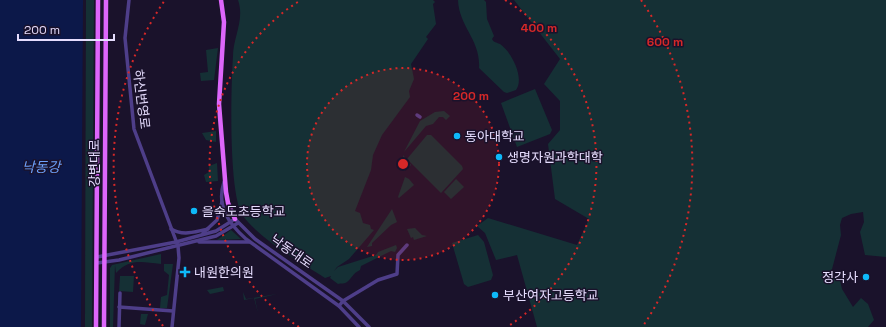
<svg xmlns="http://www.w3.org/2000/svg" width="886" height="327" viewBox="0 0 886 327" font-family="'Space Grotesk','Noto Sans KR',sans-serif">
  <style>
    .green { fill: #153035 }
    .water { fill: #0c1849 }
    .lines { fill: none; stroke-linecap: round; stroke-linejoin: round }
    .minor { stroke: #4e3e89; stroke-width: 3.5 }
    .major { stroke: #dd66fb; stroke-width: 4.5 }
    .ring { fill: none; stroke: #d62828; stroke-width: 2; stroke-dasharray: 2 4 }
    .poi-dot { fill: #0eb9f9; stroke: #1a122b; stroke-width: 1.5 }
    .labels { text-anchor: middle; stroke-width: 3; stroke-linejoin: round; paint-order: stroke }
    .street-label { font-size: 13px; fill: #e6ddfe; stroke: #1a122b }
    .poi-label { font-size: 13px; fill: #e6ddfe; stroke: #1a122b; text-anchor: start }
    .water-label { font-size: 14px; font-style: italic; fill: #6da1fc; stroke: #1a122b }
    .centre { fill: #d62828; stroke: #1a122b; stroke-width: 2 }
    .ring-label { font-size: 12px; text-anchor: middle; font-weight: bold; fill: #d62828; stroke: #1a122b; stroke-width: 3; stroke-linejoin: round; paint-order: stroke }
  </style>
  <rect width="100%" height="100%" fill="#1a122b"/>
  <g class="green">
    <path d="M86 0H94L92 327H85Z"/>
    <path d="M238 0H433L435 2 433 4 436 24 426 37 428 39 411 64 414 79 409 91 410 97 382 135 373 155 371 170 355 211 360 213 363 223 370 225 371 229 374 230 349 259 337 267 334 271 338 267 376 255 378 252 396 245 397 248 395 252 391 251 361 266 360 270C352 274 353 277 347 282 345 284 341 283 338 284L330 278 331 276 325 278C300 262 260 239 243 216 228 195 231 85 233 56 233 37 245 20 238 0Z"/>
    <path d="M458 0H484L486 2 487 19 494 36 492 39C494 43 496 42 500 44 511 51 525 78 516 90L507 93 504 92 479 68C481 40 459 27 458 0Z"/>
    <path d="M514 0H886V257L865 255 860 232 864 222 863 212 851 214 842 218 840 225 841 235 831 273 840 281 842 289 853 307 861 298 868 304 874 320 868 327H537L517 255 496 260 485 233 477 226 488 218 577 245 589 219 555 199 548 144 560 130V101L544 84 560 59Z"/>
    <path d="M218 48 214 80 201 81 200 73 208 72 206 50Z"/>
    <path d="M535 89 552 130 550 134 517 147 501 103Z"/>
    <path d="M444 111 450 116 446 120 443 117H439L433 124 426 126 404 152 420 121 435 112Z"/>
    <path d="M216 131V142L206 140 202 133Z"/>
    <path d="M427 135H431L462 166 463 169 441 193 407 159Z"/>
    <path d="M403 155 411 165 404 171 403 170Z"/>
    <path d="M217 163 218 181 206 182 204 175 209 172V166Z"/>
    <path d="M405 177 409 179 414 185 399 198 398 197Z"/>
    <path d="M456 179 464 187 451 199 444 192Z"/>
    <path d="M392 209 397 222 391 225 372 243V246L367 247Z"/>
    <path d="M415 228 422 235 427 236 414 240 413 237 411 238 407 229Z"/>
    <path d="M231 230 241 239 217 240Z"/>
    <path d="M478 235 484 242 493 275 491 280 468 287 464 284 452 243Z"/>
    <path d="M161 254V264C142 262 130 258 116 273L115 265 113 327H110V268L112 265Z"/>
    <path d="M164 264H173L167 308H160L161 297 167 295 169 275 164 271Z"/>
    <path d="M120 276H134L133 292 119 291Z"/>
    <path d="M223 287 224 291 210 294 207 290Z"/>
    <path d="M243 292 246 299 277 294 255 299 258 313 254 298 244 300Z"/>
    <path d="M141 314H148L145 325 140 324Z"/>
  </g>
  <path class="water" d="M0 0H83L81 327H0Z"/>
  <g class="lines">
    <g class="minor">
      <path d="M129 0 125 38 134 129 178 246 179 258 172 327"/>
      <path d="M417 115 420 117"/>
      <path d="M224 182C216 206 229 224 246 239L339 306 359 327"/>
      <path d="M171 229C182 236 196 232 208 229"/>
      <path d="M203 233 217 220 222 202"/>
      <path d="M199 242H249"/>
      <path d="M97 257 176 242 216 231 235 219 255 239 343 301 369 327"/>
      <path d="M97 263 119 260 216 236 238 223"/>
      <path d="M339 306 343 301 378 280 397 274 398 255 407 245"/>
      <path d="M119 307 173 311"/>
      <path d="M119 327 120 293"/>
    </g>
    <g class="major">
      <path d="M221 0 224 22 219 104 226 192 228 203 235 219"/>
      <path d="M96 327 98 0"/>
      <path d="M104 327 106 0"/>
    </g>
  </g>
  <circle cx="403" cy="164" r="96" fill="#d62828" fill-opacity=".12"/>
  <g class="ring">
    <circle cx="403" cy="164" r="96"/>
    <path d="M299 327A193 193 0 0 1 301 0M505 0A193 193 0 0 1 507 327"/>
    <path d="M163 326A289 289 0 0 1 165 0M641 0A289 289 0 0 1 643 326"/>
  </g>
  <g class="poi-dot">
    <circle cx="457" cy="136" r="4"/>
    <circle cx="499" cy="157" r="4"/>
    <circle cx="194" cy="211" r="4"/>
    <path d="M183 266h4v4h4v4h-4v4h-4v-4h-4v-4h4z"/>
    <circle cx="866" cy="277" r="4"/>
    <circle cx="495" cy="295" r="4"/>
  </g>
  <g class="labels">
    <g class="street-label">
      <text transform="translate(142 99) rotate(83)" y="5">하신번영로</text>
      <text transform="translate(94 163) rotate(-90)" y="5">강변대로</text>
      <text transform="translate(292 251) rotate(35)" y="5">낙동대로</text>
    </g>
    <g class="poi-label">
      <text x="465" y="141">동아대학교</text>
      <text x="507" y="162">생명자원과학대학</text>
      <text x="202" y="216">을숙도초등학교</text>
      <text x="194" y="277">내원한의원</text>
      <text x="858" y="282" text-anchor="end">정각사</text>
      <text x="503" y="300">부산여자고등학교</text>
    </g>
    <g class="water-label">
      <text x="41" y="172">낙동강</text>
    </g>
  </g>
  <circle cx="403" cy="164" r="6" class="centre"/>
  <g class="ring-label">
    <text x="539" y="32">400 m</text>
    <text x="665" y="46">600 m</text>
    <text x="471" y="100">200 m</text>
  </g>
  <path d="M18 34v6h96v-6" fill="none" stroke="#e6ddfe" stroke-width="2"/>
  <text x="24" y="34" font-size="12" fill="#e6ddfe" stroke="#1a122b" stroke-width="3" paint-order="stroke">200 m</text>
</svg>
